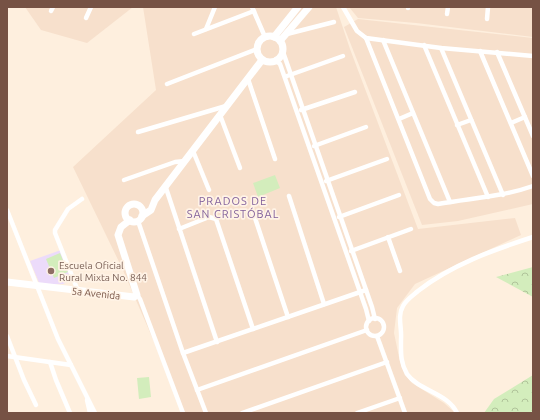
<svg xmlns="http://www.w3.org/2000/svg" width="540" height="420" viewBox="0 0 540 420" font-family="Ubuntu,sans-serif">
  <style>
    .residential { fill: #f7e0cc }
    .education { fill: #ecdbfa }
    .forest { fill: url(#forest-crowns) }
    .pitch { fill: #d3edbc }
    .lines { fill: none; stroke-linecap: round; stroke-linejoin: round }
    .street { stroke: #fff; stroke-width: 4.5 }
    .secondary { stroke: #fff; stroke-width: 7 }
    .education-dot { fill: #8d6e63; stroke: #fff3e6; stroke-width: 1.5 }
    .labels { text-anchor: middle; stroke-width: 3.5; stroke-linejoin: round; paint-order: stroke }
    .education-label { font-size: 10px; fill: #785e54; stroke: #fff3e6; text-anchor: start }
    .street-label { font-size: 10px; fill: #765244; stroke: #fff3e6 }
    .neighbourhood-label { font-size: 11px; letter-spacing: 1px; fill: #815f9a; stroke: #fff3e6 }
  </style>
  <defs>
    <pattern id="forest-crowns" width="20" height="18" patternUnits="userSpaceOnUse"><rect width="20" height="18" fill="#d3edbc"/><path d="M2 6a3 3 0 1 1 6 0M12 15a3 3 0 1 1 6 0" fill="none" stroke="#b0c39a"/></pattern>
  </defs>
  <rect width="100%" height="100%" fill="#feefde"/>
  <g class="residential">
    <path d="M25 7H133L87 43 41 30Z"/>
    <path d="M143 7H336L350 49 418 229 515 218 521 235 415 284 397 308 394 333 400 362 405 374 412 383 444 403 453 411 454 413H185L122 268 73 167 156 90Z"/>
    <path d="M349 7H533V37L416 23 358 18Z"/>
    <path d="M358 19 533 38V204L458 221 422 225 344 27Z"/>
  </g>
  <path class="education" d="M61 250 71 280 63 284 40 285 30 261Z"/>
  <g class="forest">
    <path d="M533 267V297L496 277Z"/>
    <path d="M533 375V413H484L494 399Z"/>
  </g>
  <g class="pitch">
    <path d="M275 175 280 188 258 197 253 183Z"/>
    <path d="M60 253 68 272 54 278 46 259Z"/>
    <path d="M149 377 151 397 139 399 137 378Z"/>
  </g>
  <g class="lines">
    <g class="street">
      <path d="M252 7 265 37"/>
      <path d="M343 7 357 31 366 38 441 48 533 56"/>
      <path d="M408 8V7"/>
      <path d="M51 11 53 7"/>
      <path d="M447 14 448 7"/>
      <path d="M86 18 91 7"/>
      <path d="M487 19 488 7"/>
      <path d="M206 29 215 7"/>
      <path d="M194 34 254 11"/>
      <path d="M287 34 334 22"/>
      <path d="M366 38 430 199 434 203 438 204C470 198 502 197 533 186"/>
      <path d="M383 40 450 202"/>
      <path d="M424 45 488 197"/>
      <path d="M441 48 503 195"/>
      <path d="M282 49 372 307 375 319"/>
      <path d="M480 51 533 176"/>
      <path d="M497 52 533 136"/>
      <path d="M275 60 280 64 366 309 369 321"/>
      <path d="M287 76 343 56"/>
      <path d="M248 79 275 159"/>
      <path d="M167 84 257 49"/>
      <path d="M301 110 355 92"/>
      <path d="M220 115 240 168"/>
      <path d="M399 119 413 113"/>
      <path d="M511 123 525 117"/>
      <path d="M457 125 471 120"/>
      <path d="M138 132 226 106"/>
      <path d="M314 146 366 127"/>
      <path d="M193 151 209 190"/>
      <path d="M124 180 175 162 185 161"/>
      <path d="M326 181 387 159"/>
      <path d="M166 188 217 342"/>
      <path d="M289 196 324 304"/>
      <path d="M7 210 58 339 95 413"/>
      <path d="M253 212 288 317"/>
      <path d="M339 217 399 195"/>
      <path d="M138 221 183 353 206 413"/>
      <path d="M179 229 209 217 216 219 253 329"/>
      <path d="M388 237 400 271"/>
      <path d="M351 251 411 229"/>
      <path d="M78 291 55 233V230L68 209 82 199"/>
      <path d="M137 295 140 299 183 413"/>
      <circle cx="375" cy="327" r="9"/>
      <path d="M7 336 24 380 36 405"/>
      <path d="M377 336 405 413"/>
      <path d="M183 353 366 290"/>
      <path d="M7 356 71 365"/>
      <path d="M50 362 56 380 70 413"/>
      <path d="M197 390 367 330"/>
      <path d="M87 400 90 413"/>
      <path d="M242 413 387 362"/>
      <path d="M357 413 400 398"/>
      <path d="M457 413C448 393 419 391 407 374 400 362 401 352 401 339 402 327 397 317 403 306 406 300 412 296 418 291 451 265 493 250 533 237"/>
    </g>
    <g class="secondary">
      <circle cx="270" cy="49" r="13"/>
      <path d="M274 37 298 7"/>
      <path d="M280 41 309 7"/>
      <circle cx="134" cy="213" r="9"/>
      <path d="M142 216 151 210 155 200 262 60"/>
      <path d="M7 282 134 297 137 295 118 235 121 227 130 220"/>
    </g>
  </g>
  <circle class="education-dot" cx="51" cy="271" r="4"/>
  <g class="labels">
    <g class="education-label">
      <text x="59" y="269">Escuela Oficial<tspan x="59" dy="12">Rural Mixta No. 844</tspan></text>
    </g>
    <g class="street-label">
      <text transform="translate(96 293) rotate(6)" y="4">5a Avenida</text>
    </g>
    <g class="neighbourhood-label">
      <text x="233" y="205">PRADOS DE<tspan x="233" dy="13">SAN CRISTÓBAL</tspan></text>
    </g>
  </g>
  <rect width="540" height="420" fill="none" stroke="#765244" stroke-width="16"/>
</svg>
